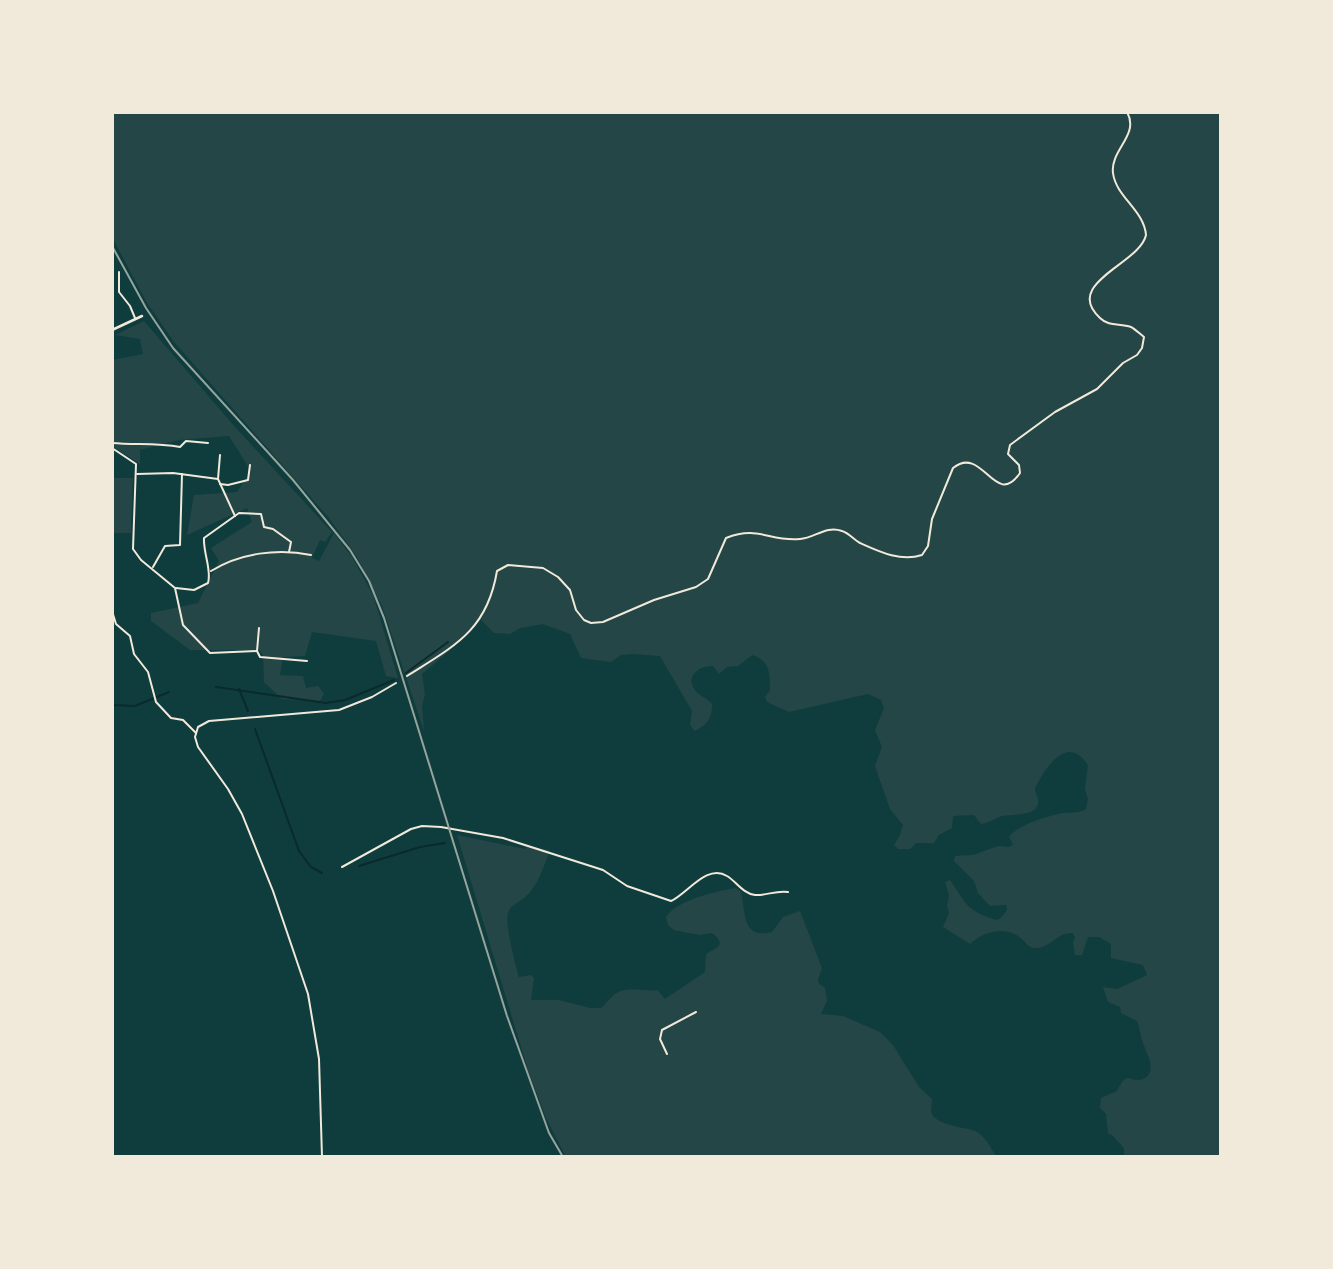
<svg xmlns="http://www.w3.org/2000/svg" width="1333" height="1269" viewBox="0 0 1333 1269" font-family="Arial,sans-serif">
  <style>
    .green { fill: #244646 }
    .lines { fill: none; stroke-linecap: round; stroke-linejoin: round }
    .stream { stroke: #0a2a2b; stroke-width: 2 }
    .minor { stroke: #f1e9da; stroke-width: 2 }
    .secondary { stroke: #f1e9da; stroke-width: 2.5 }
    .rail { stroke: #97a49c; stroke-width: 2 }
  </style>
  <rect width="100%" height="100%" fill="#0f3d3e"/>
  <g class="green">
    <path d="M112 112H1221V1157H1124V1148L1112 1135 1108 1134 1106 1114 1100 1108 1101 1098 1117 1091C1129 1067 1128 1085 1143 1079 1159 1072 1146 1053 1143 1043 1140 1036 1140 1028 1137 1021L1121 1013 1120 1007 1108 1002 1103 987 1117 989 1147 975 1143 965 1111 958V944L1099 937H1088L1082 955H1075L1073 942 1075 937 1072 933C1058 932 1050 948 1036 948 1029 948 1026 943 1022 939 1006 925 984 931 970 944L943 927 949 913 947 906 949 895 945 882 950 880C967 905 966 910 996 920L1000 919 1007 910 1006 905 990 906 978 893 974 881 954 861 955 856 973 855 998 846 1009 847 1013 845 1009 836C1023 823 1045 817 1063 813 1072 812 1078 814 1086 809L1088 799 1085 789 1088 765C1067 733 1046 767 1035 788 1035 792 1037 795 1038 799 1041 817 1012 814 1002 816 994 818 990 823 981 824L974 815 953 816 952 828 939 835 934 843H916L910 849H898L894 845 900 835 903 825 890 809 875 766 882 747 875 730 884 708 881 700 868 694 789 712 767 702 765 697 770 690C770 674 770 660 752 655L738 666 727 667 719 674 713 666C702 666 694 670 691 680 694 696 703 694 712 704 712 718 708 724 695 731L690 725 692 711 660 656 632 654 621 655 611 662 581 658 570 634 543 624 520 628 510 634 494 633 481 620 469 634 422 674 425 694 422 706 424 731 382 606 357 557 329 518 174 342 147 303 112 237Z"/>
    <path d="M144 321 235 427 332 532 325 542 320 540 312 558 319 561 334 533 352 557 373 595 398 678 386 676 376 641 312 632 305 656 283 657 280 675 303 676 306 688 318 686 324 694 320 701 282 699 264 682 263 655 259 650H190L151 621V613L198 603 219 561 211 548 252 522 247 508 187 535 194 495 237 492 251 471 229 436 179 440 140 450V464L112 446V360L143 354 140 339 115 335Z"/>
    <path d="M112 478H133L131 533H112Z"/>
    <path d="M457 835 525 849 527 845 550 851C543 867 538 887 524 898 518 903 510 905 508 913 505 926 515 963 519 977L531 975 534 978 531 1000H559L590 1008H601C606 1004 608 1000 613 996 623 985 644 992 657 990L665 999 705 972 706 954C718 947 727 945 712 933L699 935 674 930 668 925 666 917C677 900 717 891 736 888L741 892C746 911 741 940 772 932L783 917 800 911 822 968 818 979 819 984 825 988 827 1001 821 1014 843 1016 880 1032 893 1045 919 1087 932 1099C932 1103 931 1107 931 1110 931 1125 965 1127 975 1131 985 1135 991 1149 997 1157H566L546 1118 528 1070Z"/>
  </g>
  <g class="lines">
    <g class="stream">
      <path d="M406 673 448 642"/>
      <path d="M216 687 326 703 345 700 394 680"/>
      <path d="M239 689 248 711"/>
      <path d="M112 705 135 706 169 692"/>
      <path d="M255 729 299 851 311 867 322 873"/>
      <path d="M359 866 420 847 445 843"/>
    </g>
    <g class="minor">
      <path d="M119 272V292L130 306 135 318"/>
      <path d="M112 443C135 445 157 443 180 447L186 441 208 443"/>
      <path d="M112 448 136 464 133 549 141 560 175 588 183 625 210 653 257 651"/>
      <path d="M220 455 218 479 235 516"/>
      <path d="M137 474 173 473 218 479"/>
      <path d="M220 484 228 485 248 480 250 465"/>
      <path d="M153 567 165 546 180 545 182 474"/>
      <path d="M211 571C240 553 278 548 311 555"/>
      <path d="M176 588 194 590 208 583C212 570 203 553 204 538L239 513 261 514 264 527 273 529 291 542 289 552"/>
      <path d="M112 611 116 624 130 636 134 654 148 672 156 702 171 718 183 720 196 733"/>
      <path d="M259 628 257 651 260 657 307 661"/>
      <path d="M407 676C454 646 487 631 497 571L508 565 543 568 558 577 570 590 576 610 584 620 591 623 603 622 654 600 696 587 708 579 726 538C759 525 769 542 800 539 815 538 826 525 842 531 849 533 854 540 860 543 880 552 901 562 922 555L928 546 932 519 953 468C983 444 995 510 1020 473L1019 465 1008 454 1010 445 1055 412 1097 389 1123 363 1137 355 1142 348 1144 337C1140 334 1135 329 1131 327 1120 323 1109 327 1100 318 1062 283 1140 264 1146 235 1144 210 1116 197 1113 173 1110 150 1140 135 1127 112"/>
      <path d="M342 867 411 829 422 826 441 827 503 838 603 870 627 886 671 901C687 894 707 863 727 876 737 882 742 893 755 895 766 896 776 890 788 892"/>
      <path d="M667 1054 660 1039 662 1030 696 1012"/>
      <path d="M322 1157 319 1059 308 994 273 891 242 814 228 789 198 747 195 737 198 727 209 721 339 710 372 697 396 683"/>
    </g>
    <path class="secondary" d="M112 330 142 316"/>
    <path class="rail" d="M112 246 146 308 173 348 293 480 350 550 369 581 384 618 507 1016 549 1133 563 1157"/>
  </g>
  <rect width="1333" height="1269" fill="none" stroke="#f1e9da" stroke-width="228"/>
</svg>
